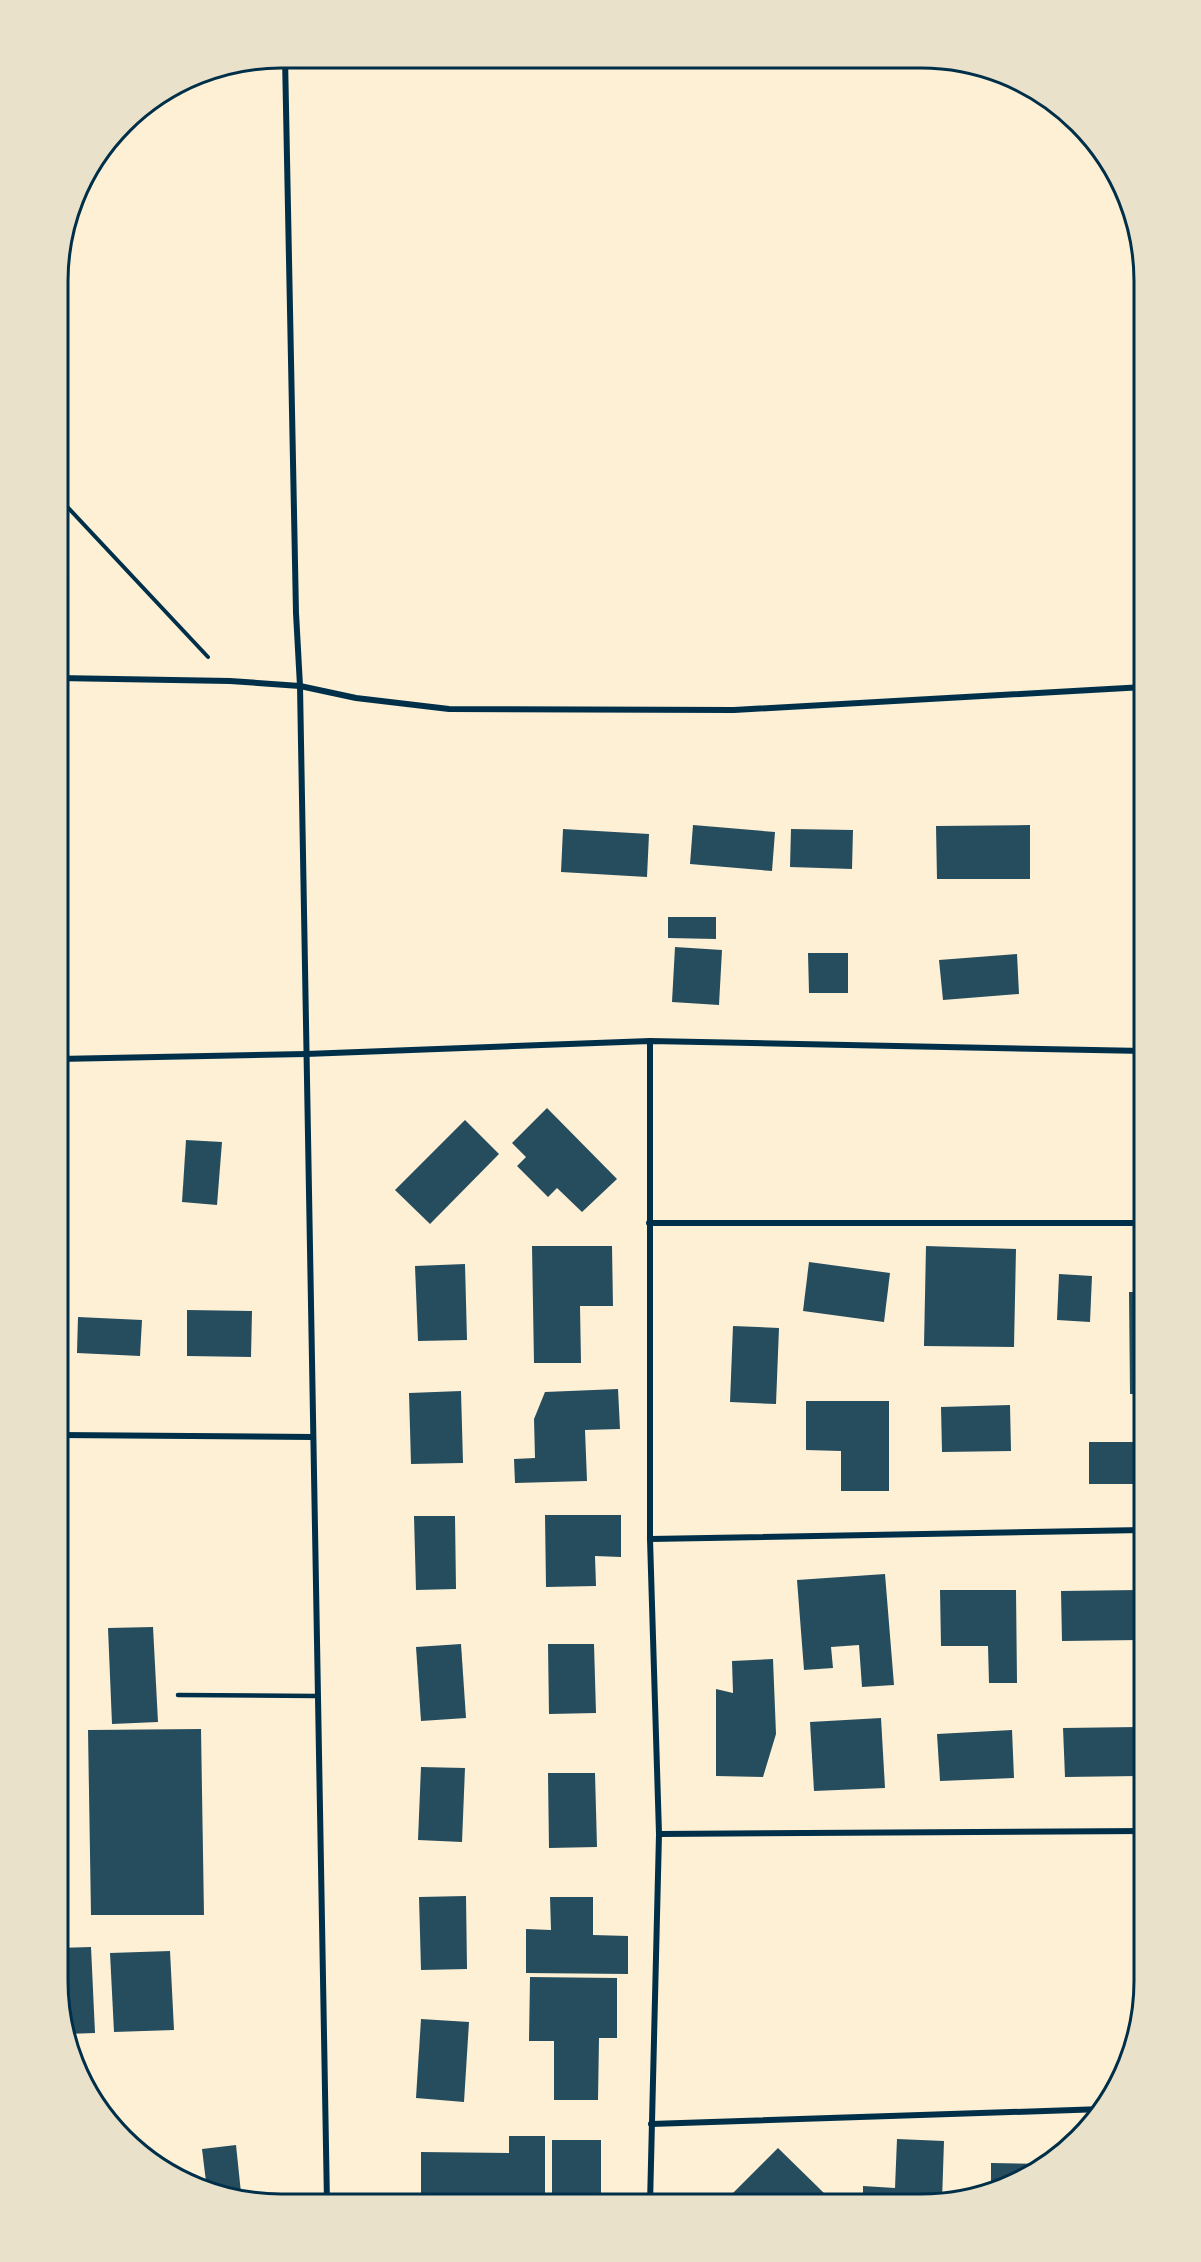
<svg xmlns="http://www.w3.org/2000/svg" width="1201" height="2262" viewBox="0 0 1201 2262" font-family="Commissioner,sans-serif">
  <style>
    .building { fill: #264d5e }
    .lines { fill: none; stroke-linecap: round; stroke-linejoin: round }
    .path { stroke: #003049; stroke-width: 4 }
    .service { stroke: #003049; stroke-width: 4.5 }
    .minor { stroke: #003049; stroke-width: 6 }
    .rim { fill: none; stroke: #003049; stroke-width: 3 }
  </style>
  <rect width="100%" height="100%" fill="#fdf0d5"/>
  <g class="building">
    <path d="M693 825 775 832 772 871 690 864Z"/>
    <path d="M1030 825V879H937L936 826Z"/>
    <path d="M563 829 649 834 647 877 561 872Z"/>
    <path d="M791 829 853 830 852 869 790 867Z"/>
    <path d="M668 917H716V939L668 938Z"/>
    <path d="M675 947 722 950 719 1005 672 1002Z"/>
    <path d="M808 953H848V993H809Z"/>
    <path d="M1017 954 1019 994 943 1000 939 960Z"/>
    <path d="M547 1108 617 1179 582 1212 557 1188 548 1197 517 1166 526 1157 512 1143Z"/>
    <path d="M465 1120 499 1154 430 1224 395 1190Z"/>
    <path d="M186 1140 222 1142 217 1205 182 1202Z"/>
    <path d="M532 1246H612L613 1306H580L581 1363H534Z"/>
    <path d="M926 1246 1016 1249 1014 1347 924 1346Z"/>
    <path d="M809 1262 890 1273 884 1322 803 1311Z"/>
    <path d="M465 1264 467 1340 418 1341 415 1266Z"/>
    <path d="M1059 1274 1092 1276 1090 1322 1057 1320Z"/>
    <path d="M1129 1292H1144V1394H1130Z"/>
    <path d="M187 1310 252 1311 251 1357 187 1356Z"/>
    <path d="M78 1317 142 1320 140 1356 77 1353Z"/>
    <path d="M733 1326 779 1328 776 1404 730 1402Z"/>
    <path d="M618 1389 620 1429 585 1430 587 1481 515 1483 514 1459 535 1458 534 1419 545 1392Z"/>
    <path d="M461 1391 463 1463 411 1464 409 1393Z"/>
    <path d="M806 1401H889V1491H841V1451L806 1450Z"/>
    <path d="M1010 1405 1011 1451 942 1452 941 1407Z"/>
    <rect x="1089" y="1442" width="55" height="42"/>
    <path d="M545 1515H621V1557L595 1556 596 1586 546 1587Z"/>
    <path d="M414 1516H455L456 1589 416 1590Z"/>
    <path d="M885 1574 894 1685 862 1687 859 1645 831 1647 833 1668 804 1670 797 1580Z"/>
    <path d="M940 1590H1016L1017 1683H989L988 1646H941Z"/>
    <path d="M1138 1590 1139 1640 1062 1641 1061 1591Z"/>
    <path d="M153 1627 158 1722 112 1724 108 1628Z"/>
    <path d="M461 1644 466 1718 421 1721 416 1647Z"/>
    <path d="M548 1644H594L596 1713 549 1714Z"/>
    <path d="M773 1659 776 1734 763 1777 716 1776V1689L733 1693 732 1661Z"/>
    <path d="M881 1718 885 1788 814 1791 810 1722Z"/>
    <path d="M1138 1727 1139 1776 1065 1777 1063 1728Z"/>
    <path d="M201 1729 204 1915H91L88 1730Z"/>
    <path d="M1012 1730 1014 1778 940 1781 937 1734Z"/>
    <path d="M421 1767 465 1768 462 1842 418 1840Z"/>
    <path d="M548 1773H595L597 1847 549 1848Z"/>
    <path d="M466 1896 467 1969 421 1970 419 1897Z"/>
    <path d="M550 1897H593V1935L628 1936V1974L526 1973V1929L551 1930Z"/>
    <path d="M91 1947 95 2033 66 2034 57 1981V1948Z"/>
    <path d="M170 1951 174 2030 114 2032 110 1953Z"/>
    <path d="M530 1977 617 1978V2038H599L598 2100H554V2041H529Z"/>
    <path d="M421 2019 469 2022 464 2102 416 2098Z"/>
    <path d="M509 2136H545V2204H421V2152L509 2153Z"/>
    <path d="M897 2139 944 2141 942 2201 920 2205H863V2186L895 2188Z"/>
    <rect x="552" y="2140" width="49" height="64"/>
    <path d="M236 2145 241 2193 223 2195 207 2190 202 2149Z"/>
    <path d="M778 2148 827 2196 818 2205 732 2204 727 2199Z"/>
    <path d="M991 2163 1048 2164 991 2193Z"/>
  </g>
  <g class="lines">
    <path class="path" d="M59 498 208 657"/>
    <path class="service" d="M178 1695 316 1696"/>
    <g class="minor">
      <path d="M285 57 296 613 300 686 327 2203"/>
      <path d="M58 678 230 681 300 686 356 698 449 709 734 710 1144 687"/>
      <path d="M58 1059 306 1054 650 1041 1144 1051"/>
      <path d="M649 1223H1144"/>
      <path d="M58 1435 313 1437"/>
      <path d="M650 1539 1144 1530"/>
      <path d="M659 1834 1144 1831"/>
      <path d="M651 2124 1103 2109"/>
      <path d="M650 2204 659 1834 650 1539V1041"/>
    </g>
  </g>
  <path d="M0 0H1201V2262H0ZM281 68H921A213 213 0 0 1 1134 281V1981A213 213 0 0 1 921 2194H281A213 213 0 0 1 68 1981V281A213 213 0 0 1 281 68Z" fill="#e9e1ca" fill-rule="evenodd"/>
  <path class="rim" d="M281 68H921A213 213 0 0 1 1134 281V1981A213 213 0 0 1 921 2194H281A213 213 0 0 1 68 1981V281A213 213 0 0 1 281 68Z"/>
</svg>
